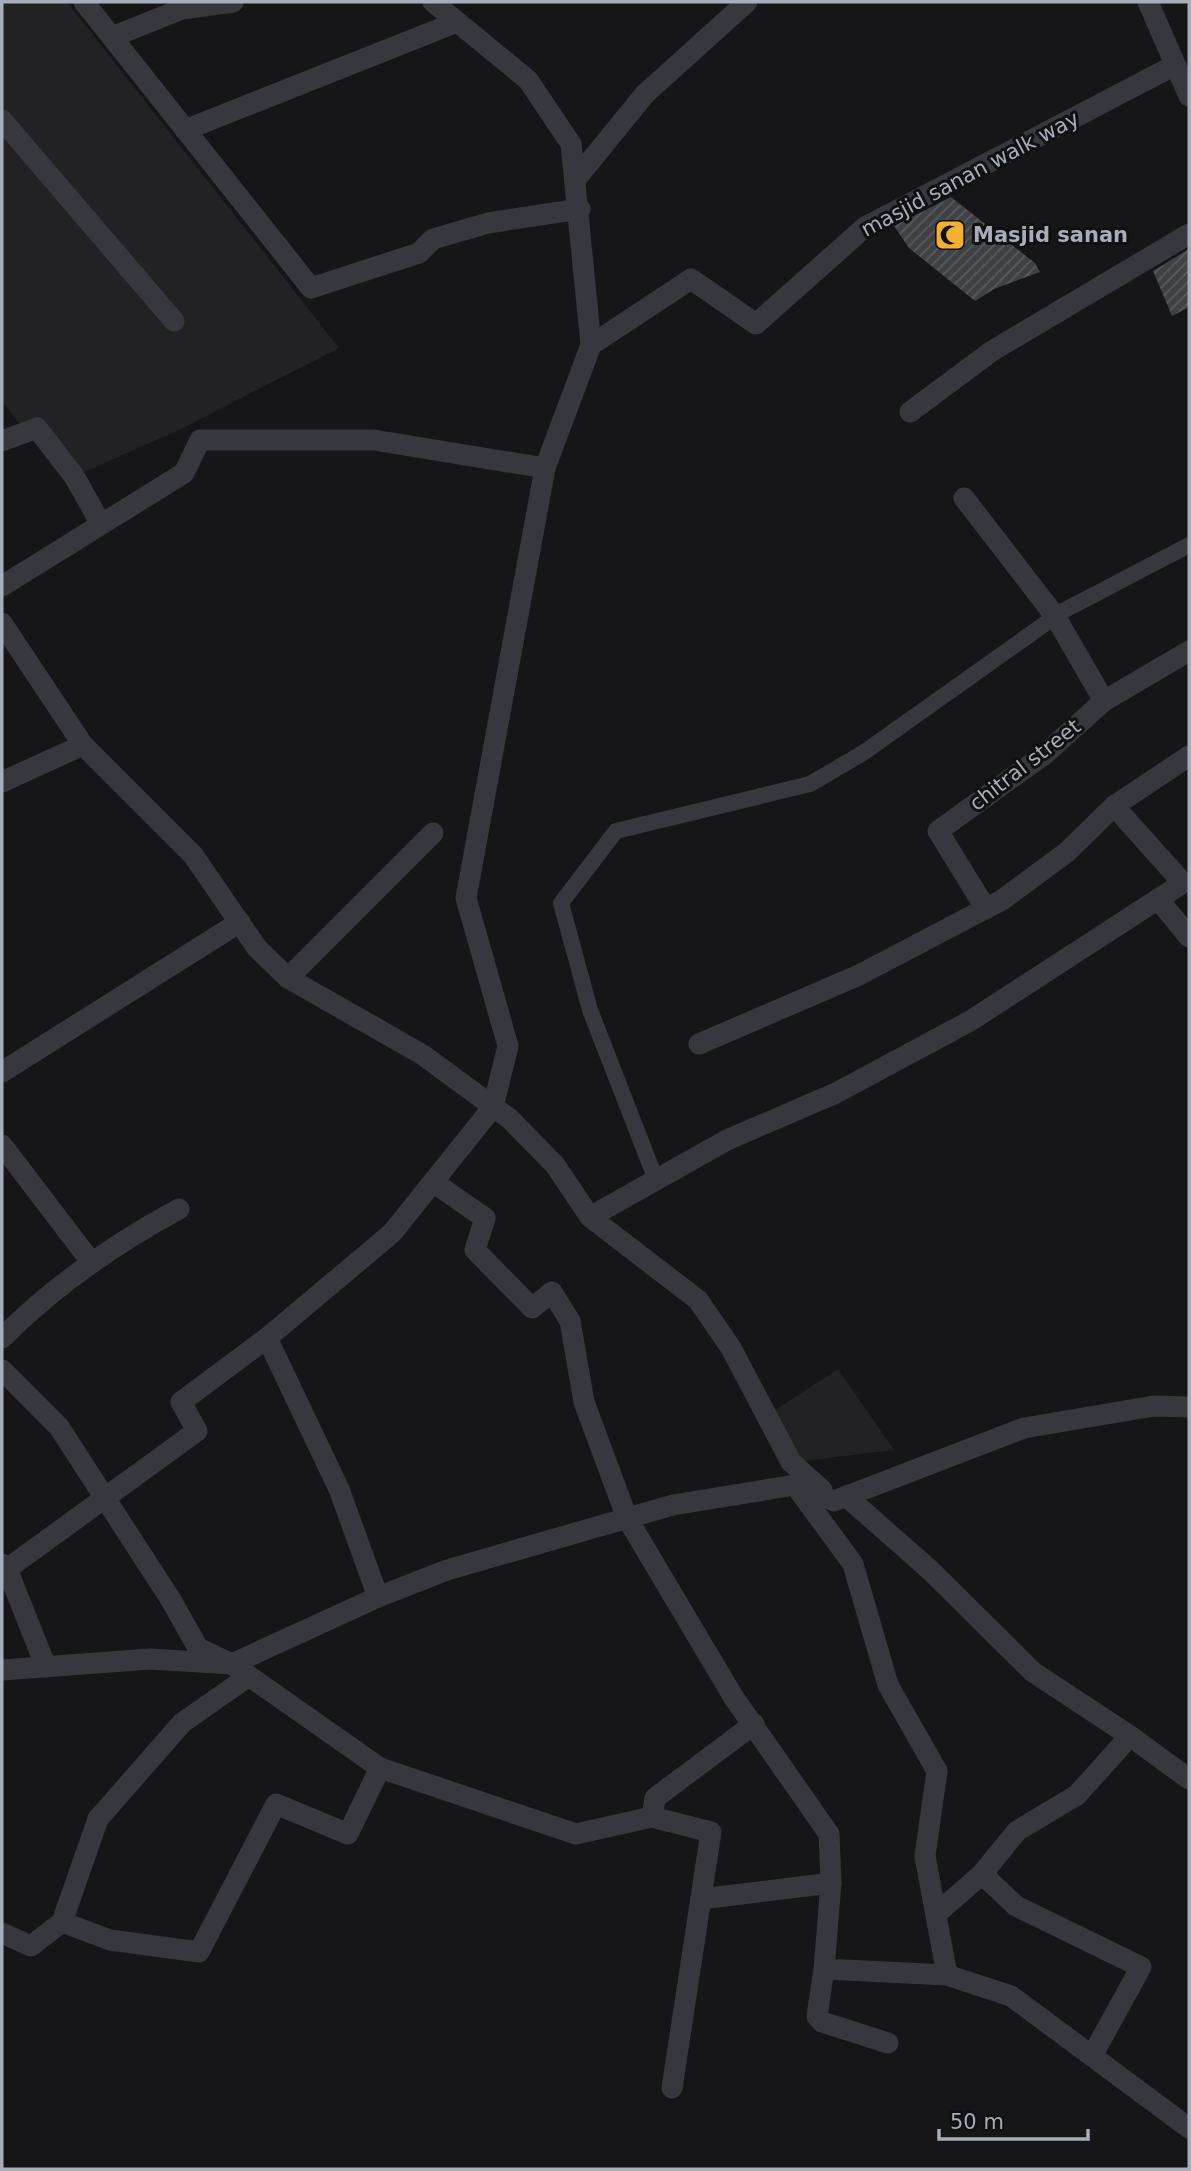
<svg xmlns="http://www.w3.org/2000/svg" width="1191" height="2171" viewBox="0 0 1191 2171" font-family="'DejaVu Sans',sans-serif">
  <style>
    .built { fill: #222225 }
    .building { fill: url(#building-hatch) }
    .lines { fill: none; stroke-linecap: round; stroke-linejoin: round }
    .pedestrian { stroke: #37383d; stroke-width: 16 }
    .minor { stroke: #37383d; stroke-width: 21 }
    .labels { text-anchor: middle; stroke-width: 6; stroke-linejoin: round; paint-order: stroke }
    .street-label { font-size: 21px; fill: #a8adb8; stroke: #111113 }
    .poi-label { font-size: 21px; font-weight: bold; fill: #a8adb8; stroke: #111113; text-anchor: start }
  </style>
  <defs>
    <pattern id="building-hatch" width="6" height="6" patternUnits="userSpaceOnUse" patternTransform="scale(1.75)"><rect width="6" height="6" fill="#404145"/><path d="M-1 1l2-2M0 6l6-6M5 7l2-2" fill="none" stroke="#595a5e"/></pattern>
  </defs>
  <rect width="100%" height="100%" fill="#161618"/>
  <g class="built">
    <path d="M2 2H67L339 348 181 429 64 481 2 401Z"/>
    <path d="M838 1369 894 1450 787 1463 763 1418Z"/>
  </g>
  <g class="building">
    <path d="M951 197 1035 263 1040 272 994 289 975 301 909 248 894 226Z"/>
    <path d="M1189 249V307L1172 316 1153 271Z"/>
  </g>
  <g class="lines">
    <path class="pedestrian" d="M656 1180 590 1010 561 903 616 831 810 784 863 753 1063 611 1189 545"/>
    <g class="minor">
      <path d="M84 2 311 288 419 253 433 239 488 223 580 209"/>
      <path d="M433 2 528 80 571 144 591 345 691 279 756 324 865 227 1175 65"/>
      <path d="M1148 2 1189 96"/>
      <path d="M112 37 182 9 233 2"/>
      <path d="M2 120 174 321"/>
      <path d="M185 130 457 22"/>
      <path d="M575 180 645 94 747 2"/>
      <path d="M910 412 992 351 1189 234"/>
      <path d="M2 441 37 428 74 476 101 524"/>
      <path d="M964 498 1055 616 1104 701"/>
      <path d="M2 586 184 473 200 440H374L545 468 591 345"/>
      <path d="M2 623 83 745 193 855 257 948 288 978 423 1055 510 1119 555 1165 590 1217 698 1300 731 1348 791 1462 822 1490"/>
      <path d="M2 782 83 745"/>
      <path d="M1158 899 1189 937"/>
      <path d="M986 909 938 831 1045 754 1104 701 1189 651"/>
      <path d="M288 978 433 833"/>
      <path d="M699 1044 859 975 1002 900 1067 852 1114 806"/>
      <path d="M2 1072 240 922"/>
      <path d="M2 1145 92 1263"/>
      <path d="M433 1182 485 1218 475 1250 532 1308 552 1292 570 1321 584 1402 627 1518 734 1698 829 1834 831 1883 824 1969 947 1975"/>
      <path d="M590 1217 727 1140 836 1093 970 1021 1183 883 1114 806 1189 756"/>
      <path d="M2 1338C54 1286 114 1244 179 1209"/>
      <path d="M267 1338 339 1489 378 1597"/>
      <path d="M2 1370 59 1427 171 1600 198 1648 232 1664 380 1768 348 1834 276 1804 199 1952 110 1940 62 1922 31 1946 2 1933"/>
      <path d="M795 1485 853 1564 888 1685 937 1771 925 1856 947 1975 1011 1996 1189 2128"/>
      <path d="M846 1496 930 1570 1033 1672 1130 1736"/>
      <path d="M2 1564 7 1569 46 1667"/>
      <path d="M7 1569 197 1431 181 1402 267 1338 392 1233 493 1107 508 1046 466 898 545 468"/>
      <path d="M2 1670 150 1659 232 1664 378 1597 447 1570 673 1505 795 1485 834 1501 1024 1428 1154 1406 1189 1407"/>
      <path d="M380 1768 576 1834 652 1817 711 1832 672 2088"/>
      <path d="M652 1817 655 1798 754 1724"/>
      <path d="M982 1874 1016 1906 1141 1967 1092 2056"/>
      <path d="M701 1899 831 1883"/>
      <path d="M936 1914 982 1874 1017 1831 1077 1795 1130 1736 1189 1779"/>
      <path d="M62 1922 98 1819 182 1723 249 1676"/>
      <path d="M824 1969 817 2016 822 2022 888 2043"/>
    </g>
  </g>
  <defs>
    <g id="mosque-square" transform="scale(1.575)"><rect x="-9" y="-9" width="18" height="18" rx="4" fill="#f2b134" stroke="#111113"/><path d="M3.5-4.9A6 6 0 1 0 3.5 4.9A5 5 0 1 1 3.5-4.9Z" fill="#111"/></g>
  </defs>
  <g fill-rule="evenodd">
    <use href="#mosque-square" x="950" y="235"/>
  </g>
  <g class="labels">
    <g class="street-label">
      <text transform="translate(970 174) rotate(-28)" y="7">masjid sanan walk way</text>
      <text transform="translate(1025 765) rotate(-38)" y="7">chitral street</text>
    </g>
    <g class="poi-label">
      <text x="973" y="242">Masjid sanan</text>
    </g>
  </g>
  <rect width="1191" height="2171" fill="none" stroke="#a8adb8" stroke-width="7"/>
  <path d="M939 2129v10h149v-10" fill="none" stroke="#a8adb8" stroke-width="3.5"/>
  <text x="950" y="2129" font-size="21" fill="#a8adb8" stroke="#111113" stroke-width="5" paint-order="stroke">50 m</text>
</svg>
